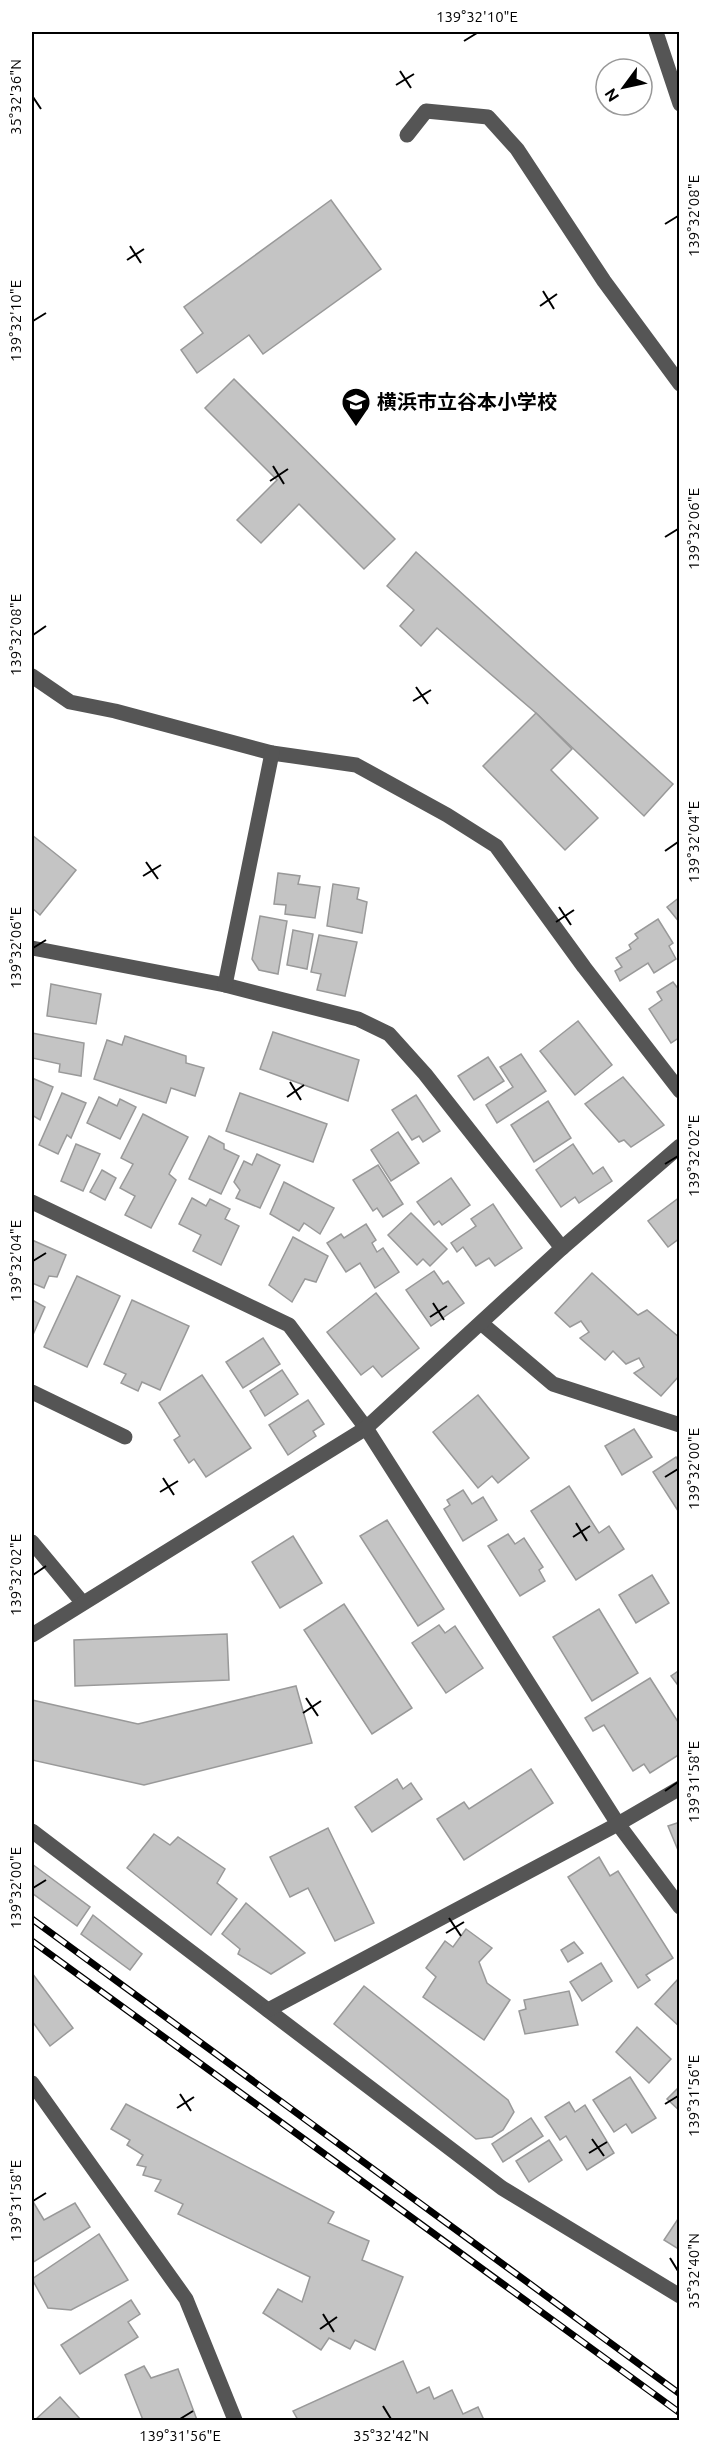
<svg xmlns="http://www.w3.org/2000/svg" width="711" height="2452" viewBox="0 0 711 2452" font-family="Ubuntu,'Noto Sans JP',sans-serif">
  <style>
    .building { fill: #c4c4c4; stroke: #999; stroke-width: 1.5 }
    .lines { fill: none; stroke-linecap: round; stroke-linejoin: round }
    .minor { stroke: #555; stroke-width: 15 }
    .rail-casing { stroke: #000; stroke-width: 7 }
    .rail { stroke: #fff; stroke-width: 4.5; stroke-dasharray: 14; stroke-linecap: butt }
    .ticks { fill: none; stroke: #000; stroke-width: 2 }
    .labels { text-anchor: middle; stroke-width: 5; stroke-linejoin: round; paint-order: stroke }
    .poi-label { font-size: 20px; font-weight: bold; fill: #000; stroke: #fff; text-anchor: start }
    .neatline { fill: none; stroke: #000; stroke-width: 2 }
    .ticks-label { font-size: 15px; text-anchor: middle; fill: #000 }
  </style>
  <rect width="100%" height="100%" fill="#fff"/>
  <g class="building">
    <path d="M331 200 381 269 263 354 249 335 197 373 181 350 203 333 184 307Z"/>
    <path d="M234 379 395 539 364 569 299 504 261 543 237 520 277 480 205 408Z"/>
    <path d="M416 552 673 784 644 816 536 713 437 628 421 646 400 626 414 610 387 586Z"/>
    <path d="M536 713 572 749 551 770 598 818 565 850 483 766Z"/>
    <path d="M32 835 76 870 40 915 32 908Z"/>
    <path d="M278 873 300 876 298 884 320 887 315 918 285 914 286 905 274 904Z"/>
    <path d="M333 884 359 888 357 899 367 902 362 933 327 926Z"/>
    <path d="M680 897V923L667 907Z"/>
    <path d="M260 916 287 921 278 974 259 970 252 959Z"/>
    <path d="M658 919 673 943 669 946 676 959 654 973 648 963 620 981 615 971 622 967 616 958 631 949 629 945 638 938 635 934Z"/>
    <path d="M293 930 313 934 307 969 287 965Z"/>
    <path d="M319 935 357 942 345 996 317 990 321 974 311 972Z"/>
    <path d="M673 982 680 991V1037L671 1043 649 1009 662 1000 657 992Z"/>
    <path d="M51 984 101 994 96 1024 47 1016Z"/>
    <path d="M578 1021 612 1065 575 1095 540 1051Z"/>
    <path d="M273 1032 359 1060 348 1101 260 1069Z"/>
    <path d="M32 1033 84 1043 81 1076 59 1072 60 1064 32 1058Z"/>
    <path d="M125 1036 186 1056V1063L204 1068 195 1096 171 1088 166 1103 94 1079 107 1040 122 1045Z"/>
    <path d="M521 1054 546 1091 497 1123 486 1105 513 1087 500 1067Z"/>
    <path d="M488 1057 504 1081 474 1100 458 1076Z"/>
    <path d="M623 1077 664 1125 631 1147 624 1140 619 1142 585 1104Z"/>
    <path d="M32 1078 53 1087 40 1120 32 1115V1119Z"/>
    <path d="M62 1093 86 1103 71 1138 67 1135 58 1154 39 1145Z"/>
    <path d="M240 1093 327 1124 313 1162 226 1131Z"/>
    <path d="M416 1095 440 1131 423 1142 419 1136 412 1140 392 1110Z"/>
    <path d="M99 1097 117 1106 120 1099 136 1107 120 1139 87 1123Z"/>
    <path d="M548 1101 571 1138 534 1162 511 1125Z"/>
    <path d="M143 1114 188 1137 169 1174 176 1180 151 1228 125 1215 135 1196 120 1188 133 1164 121 1158Z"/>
    <path d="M398 1132 419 1163 391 1181 371 1150Z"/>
    <path d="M209 1136 224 1144V1149L239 1156 221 1194 189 1179Z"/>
    <path d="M76 1144 100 1154 83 1191 61 1181Z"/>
    <path d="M573 1144 593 1174 603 1167 612 1181 579 1203 575 1197 561 1207 536 1170Z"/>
    <path d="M257 1154 280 1165 260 1208 236 1198 240 1190 234 1182 244 1161 252 1165Z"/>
    <path d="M378 1165 403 1204 383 1217 377 1208 373 1211 353 1180Z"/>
    <path d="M102 1170 116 1178 105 1200 90 1192Z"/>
    <path d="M451 1178 470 1205 442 1225 439 1221 434 1225 417 1202Z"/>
    <path d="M284 1182 334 1208 320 1234 304 1223 299 1231 270 1214Z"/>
    <path d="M680 1197V1238L668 1247 648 1221Z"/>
    <path d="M192 1198 206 1206 210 1199 230 1209 225 1219 239 1226 221 1265 193 1251 201 1235 179 1224Z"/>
    <path d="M493 1204 522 1248 495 1266 489 1258 476 1266 463 1247 457 1252 451 1243 476 1226 471 1219Z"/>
    <path d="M411 1213 447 1249 430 1266 423 1259 417 1265 388 1235Z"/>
    <path d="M366 1224 376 1240 372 1243 377 1252 383 1248 399 1272 375 1288 360 1263 346 1272 327 1243 341 1234 344 1238Z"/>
    <path d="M293 1237 328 1256 316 1282 305 1279 292 1302 269 1285Z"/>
    <path d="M32 1240 66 1255 57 1277 49 1276 44 1288 32 1283Z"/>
    <path d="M434 1271 443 1284 448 1281 464 1303 431 1326 406 1290Z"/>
    <path d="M592 1273 638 1315 647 1310 680 1338V1375L661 1396 634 1373 644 1367 639 1358 626 1364 613 1351 605 1360 580 1338 589 1332 581 1321 570 1327 555 1313Z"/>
    <path d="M77 1276 120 1296 87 1367 44 1347Z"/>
    <path d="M376 1293 419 1348 382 1377 373 1366 361 1375 327 1332Z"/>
    <path d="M32 1300 45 1307 32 1337Z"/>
    <path d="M132 1300 189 1326 160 1390 142 1382 138 1391 121 1383 126 1374 104 1364Z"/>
    <path d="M263 1338 280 1364 243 1388 226 1362Z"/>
    <path d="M282 1370 298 1394 265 1416 250 1391Z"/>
    <path d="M202 1375 251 1448 206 1477 194 1459 189 1463 174 1440 180 1436 159 1403Z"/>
    <path d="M478 1395 529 1458 498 1483 492 1476 478 1488 433 1432Z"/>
    <path d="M308 1400 324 1424 313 1431 316 1436 288 1455 269 1425Z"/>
    <path d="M634 1429 652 1457 622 1475 605 1446Z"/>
    <path d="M676 1457 680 1463V1514L653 1472Z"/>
    <path d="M569 1486 599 1533 609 1526 624 1549 576 1580 531 1511Z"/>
    <path d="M463 1490 472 1504 483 1497 497 1520 463 1541 444 1509 450 1505 447 1500Z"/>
    <path d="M387 1520 444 1609 418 1626 360 1536Z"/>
    <path d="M508 1534 515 1544 524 1538 543 1567 539 1570 545 1581 520 1596 488 1546Z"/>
    <path d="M293 1536 322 1583 280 1608 252 1562Z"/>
    <path d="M652 1575 669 1603 636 1623 619 1595Z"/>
    <path d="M344 1604 412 1708 372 1734 304 1630Z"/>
    <path d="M599 1609 638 1673 592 1701 553 1637Z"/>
    <path d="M439 1625 445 1633 455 1626 483 1668 446 1693 412 1643Z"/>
    <path d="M227 1634 229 1680 75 1686 74 1640Z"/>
    <path d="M680 1670V1688L671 1676Z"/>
    <path d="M650 1678 680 1725V1754L650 1773 644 1764 633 1771 604 1725 593 1731 585 1718Z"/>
    <path d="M296 1686 312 1743 144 1785 32 1760V1700L138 1724Z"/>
    <path d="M531 1769 553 1803 464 1860 437 1819 464 1802 469 1809Z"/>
    <path d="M397 1779 403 1789 411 1783 422 1799 372 1832 355 1807Z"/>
    <path d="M680 1822V1855L668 1826Z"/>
    <path d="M328 1828 374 1923 335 1941 308 1888 290 1897 270 1857Z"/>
    <path d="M154 1834 170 1845 178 1837 225 1869 217 1883 237 1899 211 1935 127 1868Z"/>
    <path d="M599 1857 610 1876 618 1871 673 1958 646 1975 650 1980 638 1988 568 1877Z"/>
    <path d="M32 1864 90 1907 77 1926 32 1893Z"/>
    <path d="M246 1903 305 1953 271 1974 238 1954 240 1949 222 1934Z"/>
    <path d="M93 1915 142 1954 130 1970 81 1934Z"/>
    <path d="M466 1929 492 1948 479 1962 487 1983 510 2000 484 2040 423 1997 436 1977 426 1968 445 1941 453 1947Z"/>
    <path d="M574 1942 583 1953 568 1962 561 1950Z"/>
    <path d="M601 1963 612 1981 582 2001 570 1982Z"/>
    <path d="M32 1973 73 2028 50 2046 32 2021Z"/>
    <path d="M680 1977V2027L655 2004Z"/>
    <path d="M364 1986 508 2100 514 2112 503 2130 492 2137 476 2139 334 2024Z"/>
    <path d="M569 1991 578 2025 525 2034 519 2011 526 2009 524 2000Z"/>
    <path d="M637 2027 671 2059 649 2083 616 2052Z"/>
    <path d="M630 2077 656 2118 632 2133 626 2124 614 2132 593 2100Z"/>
    <path d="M680 2086V2111L667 2099Z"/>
    <path d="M569 2102 575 2112 585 2105 614 2153 587 2170 566 2136 560 2140 545 2117Z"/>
    <path d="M126 2104 334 2212 328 2223 369 2241 362 2260 403 2277 375 2350 355 2340 350 2349 329 2338 321 2350 263 2313 278 2289 302 2302 310 2277 178 2214 183 2204 155 2191 161 2180 143 2175 146 2167 137 2165 143 2155 127 2145 130 2140 111 2129Z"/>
    <path d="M531 2118 543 2136 503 2162 492 2144Z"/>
    <path d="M549 2140 562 2160 529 2182 516 2161Z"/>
    <path d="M32 2200 44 2220 75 2203 90 2227 32 2263Z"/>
    <path d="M680 2216V2250L664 2240Z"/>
    <path d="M99 2234 128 2280 71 2310 48 2308 32 2279Z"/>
    <path d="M131 2300 140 2314 128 2322 138 2337 80 2374 61 2345Z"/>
    <path d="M403 2361 417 2393 429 2387 434 2399 452 2390 463 2414 478 2407 484 2420H298L293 2411Z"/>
    <path d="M144 2366 151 2378 178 2369 197 2420H143L125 2375Z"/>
    <path d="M60 2397 81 2420H35Z"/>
  </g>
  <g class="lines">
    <g class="minor">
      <path d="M656 32 680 104"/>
      <path d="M407 135 426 111 488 117 517 149 604 281 680 384"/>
      <path d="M32 676 70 702 115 711 272 753 356 765 447 815 496 846 584 967 680 1091"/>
      <path d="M32 948 225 985 358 1019 389 1034 425 1074 562 1248"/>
      <path d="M225 985 272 753"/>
      <path d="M32 1202 289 1325 366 1428 618 1824 680 1907"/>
      <path d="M481 1323 553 1384 680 1425"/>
      <path d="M32 1392 125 1437"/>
      <path d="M32 1542 82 1602"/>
      <path d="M32 1635 366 1428 562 1248 680 1146"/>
      <path d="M32 1831 502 2188 680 2296"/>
      <path d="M268 2010 618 1824 680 1788"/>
      <path d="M32 2083 186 2299 235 2420"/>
    </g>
    <g class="rail-casing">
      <g id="rail">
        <path d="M32 1919 680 2394"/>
        <path d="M32 1941 680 2413"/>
      </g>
    </g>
    <use href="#rail" class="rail"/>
  </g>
  <path class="ticks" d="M464 41 477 33M400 71 411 88M396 85 414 74M33 97 41 109M665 224 678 216M130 246 141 263M127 260 144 249M543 291 554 309M540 306 557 294M33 321 46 313M273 466 284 484M270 481 288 469M665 537 678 529M33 635 46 626M416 687 428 704M413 701 431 690M665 851 678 842M146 862 158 879M143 876 161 865M559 907 571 925M556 922 574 910M33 948 46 940M290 1082 301 1100M287 1097 304 1085M665 1164 678 1156M33 1261 46 1253M433 1303 444 1320M430 1317 447 1306M665 1477 678 1469M163 1478 174 1495M160 1492 178 1481M576 1523 587 1541M573 1537 590 1526M33 1575 46 1566M306 1698 318 1716M303 1713 321 1701M665 1791 678 1782M33 1888 46 1880M449 1918 461 1936M446 1933 464 1922M180 2094 191 2111M665 2104 678 2096M177 2108 194 2097M592 2139 604 2156M589 2153 607 2142M33 2201 46 2193M670 2258 678 2271M323 2314 334 2332M320 2329 337 2317M383 2406 391 2419M180 2419 193 2411"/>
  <defs>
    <g id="school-pin" transform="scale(1.5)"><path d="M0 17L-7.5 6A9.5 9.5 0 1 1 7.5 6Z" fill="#000" stroke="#fff"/><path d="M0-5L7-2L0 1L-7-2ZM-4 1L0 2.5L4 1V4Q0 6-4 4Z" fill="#fff"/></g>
  </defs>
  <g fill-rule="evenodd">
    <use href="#school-pin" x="356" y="402"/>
  </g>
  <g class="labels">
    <g class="poi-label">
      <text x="377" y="409">横浜市立谷本小学校</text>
    </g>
  </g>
  <rect width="711" height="2452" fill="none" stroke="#ffffff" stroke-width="66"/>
  <g transform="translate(624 87) rotate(237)"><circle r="28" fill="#ffffff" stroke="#999999" stroke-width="1.5"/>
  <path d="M0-4.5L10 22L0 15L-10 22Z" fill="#000000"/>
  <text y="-9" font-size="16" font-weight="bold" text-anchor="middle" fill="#000000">N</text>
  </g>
  <rect x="33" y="33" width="645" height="2386" class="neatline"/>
  <g class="ticks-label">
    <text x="477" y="22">139°32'10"E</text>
    <text transform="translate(16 97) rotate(-90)" y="5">35°32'36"N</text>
    <text transform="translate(694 216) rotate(-90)" y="5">139°32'08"E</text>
    <text transform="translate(16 321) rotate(-90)" y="5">139°32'10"E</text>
    <text transform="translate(694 529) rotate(-90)" y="5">139°32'06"E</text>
    <text transform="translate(16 635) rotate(-90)" y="5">139°32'08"E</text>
    <text transform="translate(694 842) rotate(-90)" y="5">139°32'04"E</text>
    <text transform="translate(16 948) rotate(-90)" y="5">139°32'06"E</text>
    <text transform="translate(694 1156) rotate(-90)" y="5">139°32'02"E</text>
    <text transform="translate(16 1261) rotate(-90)" y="5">139°32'04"E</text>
    <text transform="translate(694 1469) rotate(-90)" y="5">139°32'00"E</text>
    <text transform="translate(16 1575) rotate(-90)" y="5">139°32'02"E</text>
    <text transform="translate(694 1782) rotate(-90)" y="5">139°31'58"E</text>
    <text transform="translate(16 1888) rotate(-90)" y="5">139°32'00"E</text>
    <text transform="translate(694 2096) rotate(-90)" y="5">139°31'56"E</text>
    <text transform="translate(16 2201) rotate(-90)" y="5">139°31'58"E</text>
    <text transform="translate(694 2271) rotate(-90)" y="5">35°32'40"N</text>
    <text x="180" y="2441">139°31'56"E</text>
    <text x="391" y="2441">35°32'42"N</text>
  </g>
</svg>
